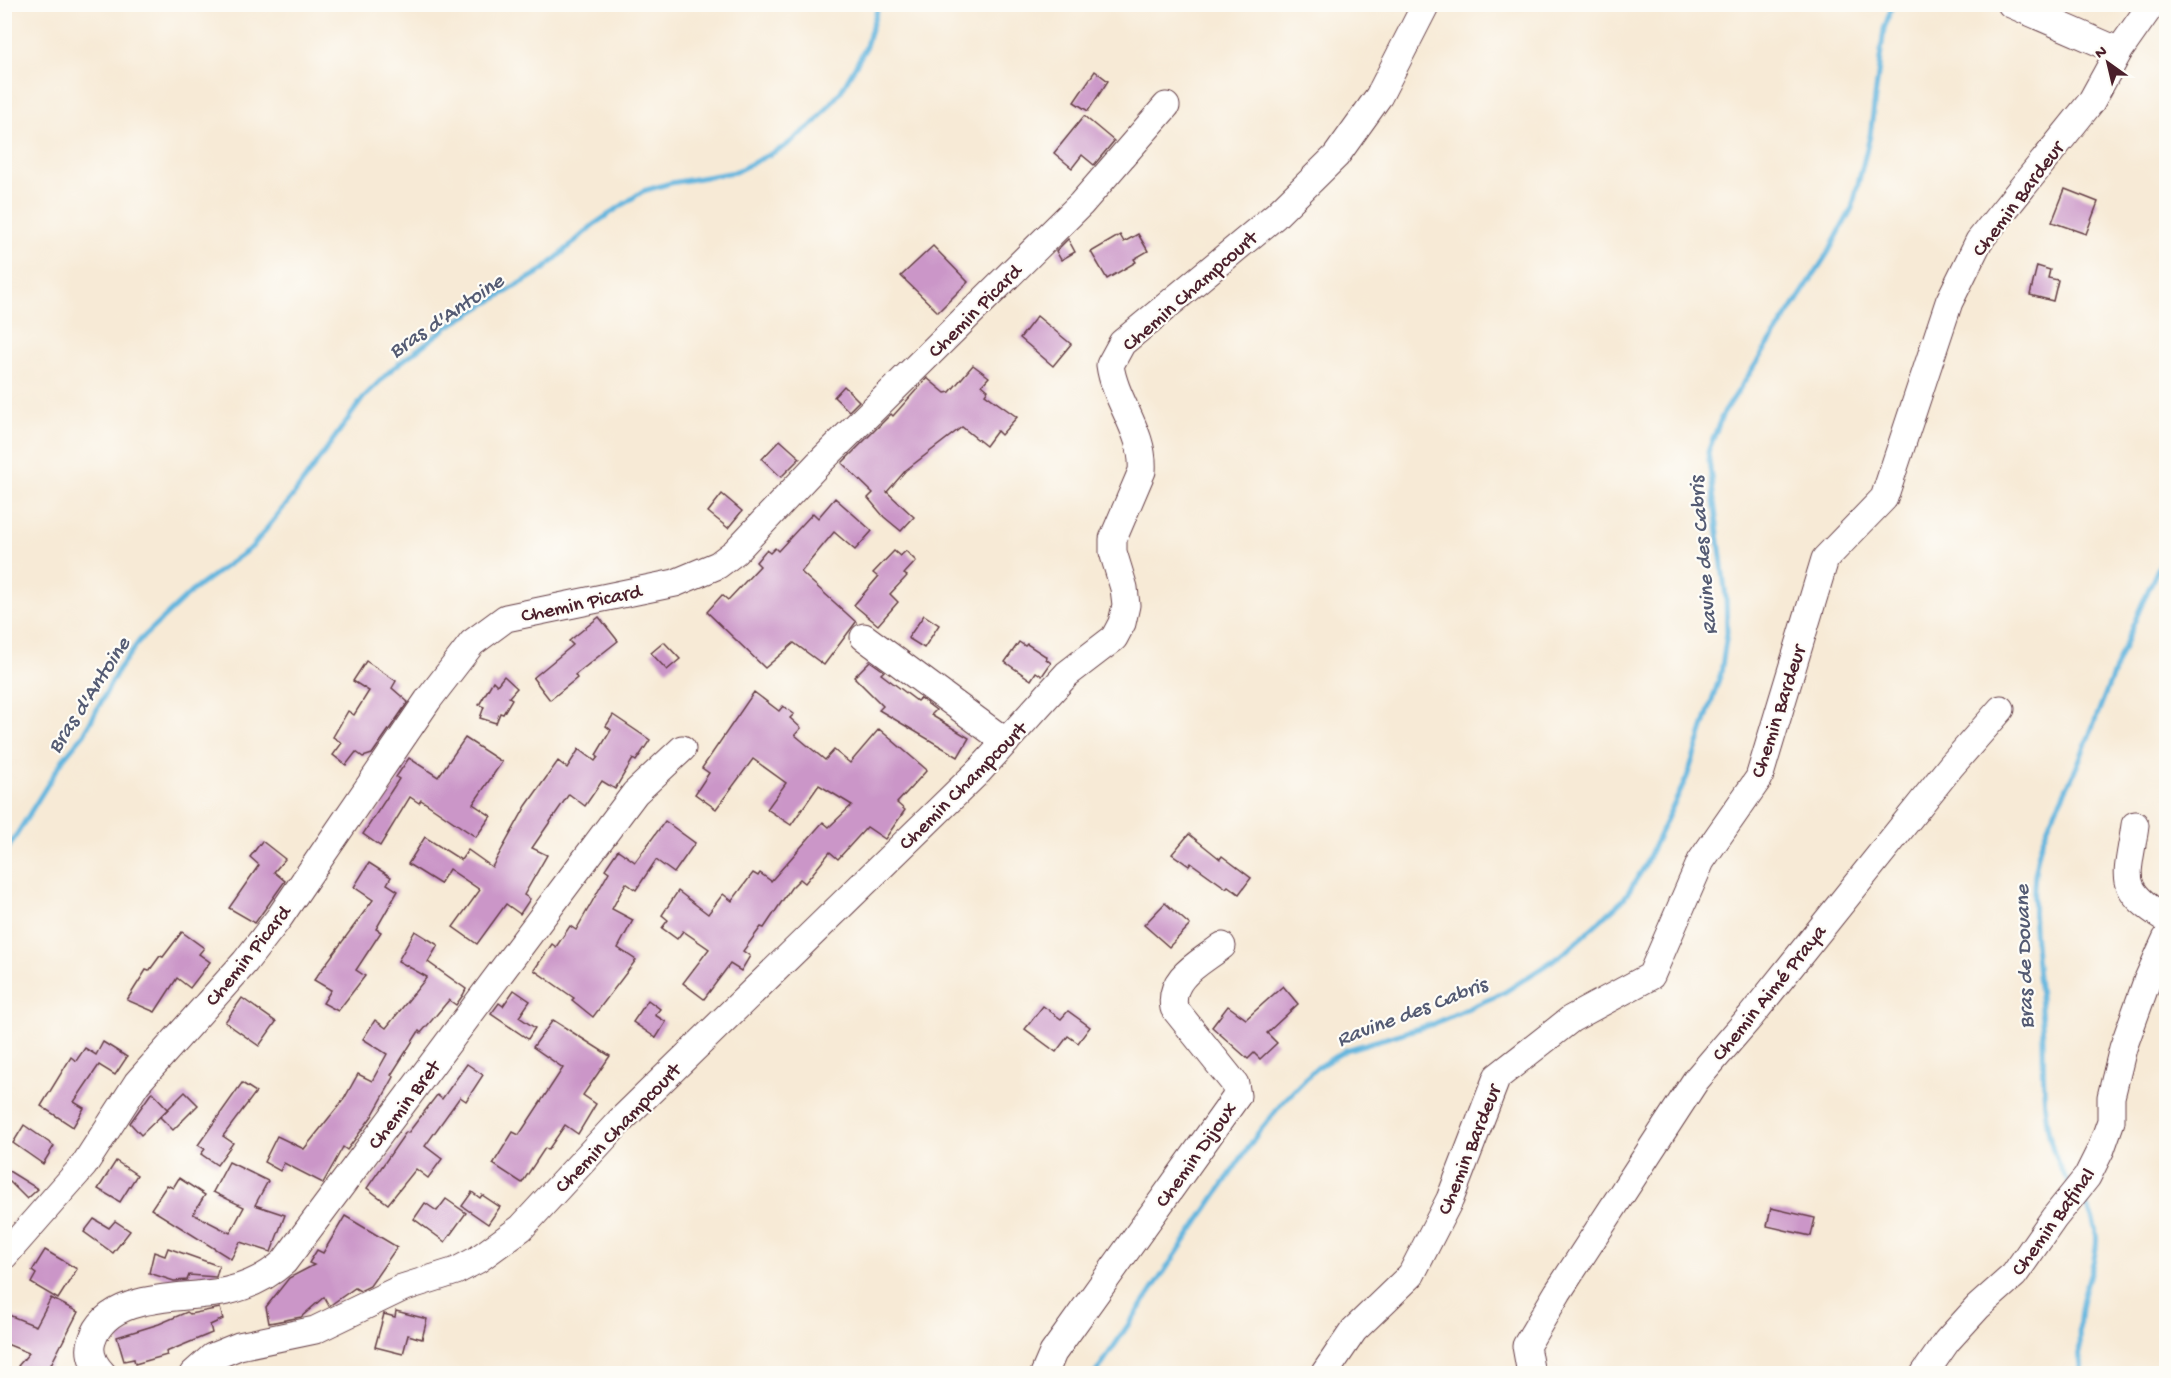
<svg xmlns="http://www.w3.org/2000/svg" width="2171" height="1378" viewBox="0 0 2171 1378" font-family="'Gochi Hand',sans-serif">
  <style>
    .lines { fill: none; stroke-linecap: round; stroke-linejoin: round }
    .stream { stroke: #62b5de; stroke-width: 5 }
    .building { fill: #cb96c8 }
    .minor-casing { stroke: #643d45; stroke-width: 29 }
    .minor { stroke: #fff; stroke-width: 27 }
    .labels { text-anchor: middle; stroke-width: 4.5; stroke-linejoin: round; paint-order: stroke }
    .street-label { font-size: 21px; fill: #4a1f2b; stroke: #fdfcf7 }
    .water-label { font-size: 22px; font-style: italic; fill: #545b73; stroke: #fdfcf7 }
  </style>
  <rect width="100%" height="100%" fill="#fdfcf7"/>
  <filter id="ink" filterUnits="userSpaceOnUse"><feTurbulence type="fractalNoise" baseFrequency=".0167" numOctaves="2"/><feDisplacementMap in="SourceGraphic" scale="12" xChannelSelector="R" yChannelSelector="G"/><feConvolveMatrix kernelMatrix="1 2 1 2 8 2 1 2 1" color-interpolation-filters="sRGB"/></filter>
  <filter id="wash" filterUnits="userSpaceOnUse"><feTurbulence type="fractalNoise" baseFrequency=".008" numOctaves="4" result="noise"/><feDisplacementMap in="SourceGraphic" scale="24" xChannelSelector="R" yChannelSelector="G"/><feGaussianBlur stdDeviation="1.35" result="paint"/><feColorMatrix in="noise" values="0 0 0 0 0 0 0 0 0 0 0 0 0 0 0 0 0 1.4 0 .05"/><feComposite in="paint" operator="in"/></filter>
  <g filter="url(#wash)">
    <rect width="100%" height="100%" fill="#f7ead6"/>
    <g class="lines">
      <g class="stream">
        <path d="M4 855 64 758 84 734 118 670 140 640 192 591 252 547 295 493 363 398 392 369 447 327 543 270 593 225 643 191 671 183 735 172 784 147 816 122 841 91 865 49 879 4"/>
        <path d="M2070 1184C2040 1143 2044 1087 2043 1039 2041 982 2028 923 2036 866 2041 830 2063 799 2077 766 2106 694 2132 621 2166 552"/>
        <path d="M1095 1374 1258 1133 1282 1103 1315 1069 1346 1050 1433 1024 1505 992 1564 953 1623 900 1643 869 1687 777 1721 673 1727 633 1726 598 1708 452 1722 416 1828 253 1852 208 1870 136 1884 29 1893 4"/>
        <path d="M2081 1374C2079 1352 2078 1330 2081 1309 2088 1266 2112 1240 2081 1198"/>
      </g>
    </g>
    <g id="blocks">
      <g class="building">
        <path d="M1095 71 1108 81 1088 111 1074 102Z"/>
        <path d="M1084 116 1114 141 1094 165 1082 155 1072 168 1054 153Z"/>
        <path d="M2065 189 2098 202 2086 234 2052 222Z"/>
        <path d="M1138 234 1148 251 1134 259 1136 262 1107 279 1091 252 1120 235 1124 242Z"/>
        <path d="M1068 239 1075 252 1061 260 1056 251Z"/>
        <path d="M933 246 968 282 938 312 901 276Z"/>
        <path d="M2037 266 2050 270 2048 278 2058 280 2053 301 2030 295Z"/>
        <path d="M1037 316 1071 344 1053 366 1020 338Z"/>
        <path d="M973 365 989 377 982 385 988 390 985 394 1017 417 1001 435 997 431 986 446 962 427 906 470 887 492 914 517 901 531 884 517 868 498 873 493 842 463 891 414 893 416 927 378 945 393 950 392Z"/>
        <path d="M844 386 859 401 849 411 834 397Z"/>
        <path d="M780 440 800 458 781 477 762 459Z"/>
        <path d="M722 494 742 511 728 528 708 512Z"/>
        <path d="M835 498 872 531 855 550 834 532 801 572 856 622 824 665 794 643 765 668 707 612 722 595 728 600 760 566 756 562 766 550 770 553 775 548 778 551 813 513 818 518Z"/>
        <path d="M894 551 900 556 906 551 916 561 904 574 907 576 890 594 898 602 878 625 854 605 878 577 873 573Z"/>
        <path d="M924 615 939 625 924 648 908 638Z"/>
        <path d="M599 617 618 641 575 675 577 678 550 700 533 678 573 645 569 641Z"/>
        <path d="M664 642 680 659 667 670 651 653Z"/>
        <path d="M1019 642 1025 646 1027 644 1047 657 1046 659 1051 663 1042 676 1036 672 1031 680 1005 662Z"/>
        <path d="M366 661 396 681 392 688 408 702 372 754 363 757 356 752 346 765 333 755 342 743 333 737 348 711 354 715 369 691 353 681Z"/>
        <path d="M870 661 884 671 881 674 917 701 920 698 936 710 931 715 969 738 958 757 879 710 883 706 854 677Z"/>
        <path d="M504 676 517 688 509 697 512 699 503 714 500 713 496 723 480 718 484 707 479 705 493 681 497 685Z"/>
        <path d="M754 692 779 711 783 706 794 714 790 718 801 728 795 735 825 760 834 750 850 763 879 729 927 770 897 803 905 810 885 839 867 827 838 859 830 852 805 883 800 879 791 888 764 928 761 927 743 951 750 956 741 971 730 964 704 999 683 983 709 949 683 931 677 939 662 928 668 920 662 915 678 891 708 914 723 894 732 901 753 873 758 876 760 873 771 881 823 822 829 827 852 805 819 785 791 825 767 809 786 783 753 759 716 809 695 794 709 773 702 768Z"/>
        <path d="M613 715 650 740 636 761 633 759 615 789 602 781 585 806 569 794 532 848 547 855 524 895 530 899 520 914 506 904 477 944 453 927 480 890 449 869 440 884 408 864 425 837 461 860 468 850 492 867 526 806 558 761 567 768 579 749 595 761 598 757 596 755 611 730 606 726Z"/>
        <path d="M465 738 502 762 473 804 491 816 476 837 421 800 419 803 410 797 380 846 363 834 399 779 396 777 409 758 438 777Z"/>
        <path d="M665 821 695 843 674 873 656 860 636 890 626 883 612 909 633 920 618 948 636 960 593 1017 572 1000 574 998 534 970 552 944 556 947 570 926 576 930 609 872 605 869 618 850 635 862Z"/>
        <path d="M1189 834 1220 859 1222 856 1251 878 1239 894 1228 886 1226 888 1191 863 1189 866 1172 854Z"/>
        <path d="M262 841 285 859 274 872 285 881 255 923 229 908 259 865 250 857Z"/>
        <path d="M369 863 391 877 387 884 398 891 376 929 381 932 356 970 365 976 338 1011 323 1003 331 990 314 980 373 900 354 887Z"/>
        <path d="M1165 903 1190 925 1169 947 1144 925Z"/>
        <path d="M415 931 438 945 428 962 466 989 463 995 456 1005 449 1000 421 1033 419 1031 391 1075 394 1077 372 1116 347 1150 343 1147 323 1183 284 1163 280 1171 264 1162 277 1136 304 1149 344 1099 358 1074 372 1081 387 1054 363 1039 375 1020 386 1028 427 977 398 961Z"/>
        <path d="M182 932 204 948 199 954 210 962 190 988 177 978 155 1012 127 1000 146 970 149 971 160 956 163 957Z"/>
        <path d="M1283 986 1298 1004 1267 1033 1277 1043 1260 1059 1254 1053 1248 1059 1212 1027 1228 1006 1246 1019Z"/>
        <path d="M514 990 530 1001 519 1017 535 1028 528 1039 491 1014 499 1003 503 1006Z"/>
        <path d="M242 998 276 1022 259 1046 225 1022Z"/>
        <path d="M648 1000 660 1009 655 1015 666 1022 656 1038 633 1022Z"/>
        <path d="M1043 1006 1061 1019 1068 1011 1090 1027 1078 1043 1068 1036 1056 1052 1025 1029Z"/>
        <path d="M553 1020 610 1056 583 1095 596 1104 578 1134 565 1125 548 1150 545 1148 522 1183 493 1164 513 1132 519 1135 563 1068 533 1047Z"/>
        <path d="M103 1042 127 1057 115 1075 99 1065 74 1102 84 1108 73 1127 41 1106 71 1057 76 1061 85 1048 96 1055Z"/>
        <path d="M467 1064 483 1075 466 1101 460 1097 425 1146 442 1159 428 1178 416 1169 388 1204 367 1188 406 1132 408 1133 437 1095 442 1099Z"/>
        <path d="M242 1083 256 1092 223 1136 233 1143 217 1165 201 1154 205 1149 198 1145Z"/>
        <path d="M152 1092 168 1109 141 1135 130 1123Z"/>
        <path d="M185 1092 198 1105 173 1130 160 1117Z"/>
        <path d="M24 1125 54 1146 43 1164 13 1143Z"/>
        <path d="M116 1161 137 1175 120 1202 98 1189Z"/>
        <path d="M229 1162 268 1181 255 1205 285 1215 271 1252 240 1242 231 1259 151 1209 167 1185 173 1188 179 1178 205 1195 193 1214 230 1233 244 1207 213 1192Z"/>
        <path d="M4 1168 38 1189 27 1199 4 1176Z"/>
        <path d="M472 1192 480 1198 482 1195 500 1207 488 1224 462 1206Z"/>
        <path d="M446 1199 466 1213 445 1242 414 1219 425 1203 437 1211Z"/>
        <path d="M1771 1208 1815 1218 1811 1236 1767 1226Z"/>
        <path d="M345 1216 397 1247 370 1286 360 1291 355 1288 329 1306 324 1297 301 1317 269 1323 266 1307 289 1278 314 1265 309 1263 317 1250 323 1253Z"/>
        <path d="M94 1219 109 1228 115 1221 130 1231 113 1253 84 1232Z"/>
        <path d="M168 1248 219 1266 216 1277 189 1275 187 1280 174 1281 149 1273 154 1252 165 1256Z"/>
        <path d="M45 1250 77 1269 58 1299 31 1283 36 1274 32 1271Z"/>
        <path d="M51 1298 78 1312 46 1374H26L18 1366 29 1353 4 1343V1313L36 1326Z"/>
        <path d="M220 1308 223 1319 210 1325 212 1333 166 1352 167 1355 135 1364 134 1359 124 1361 117 1337 159 1324 187 1312 190 1314Z"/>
        <path d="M396 1311 427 1319 422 1339 408 1335 403 1354 375 1347 384 1314 395 1317Z"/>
      </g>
    </g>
  </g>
  <g filter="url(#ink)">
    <use href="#blocks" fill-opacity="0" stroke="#643d45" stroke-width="1.5"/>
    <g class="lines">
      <g class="minor-casing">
        <g id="minor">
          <path d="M2119 51 2152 4"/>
          <path d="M864 637 1006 742"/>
          <path d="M2135 825C2128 879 2115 887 2166 919"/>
          <path d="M4 1256 84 1165 137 1083 245 962 279 918 428 700 472 643 506 618 675 583 718 565 735 552 819 463 1081 204 1166 106"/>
          <path d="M103 1374C94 1365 88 1354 92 1341 107 1290 187 1300 227 1291 249 1286 267 1277 284 1262L635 793 682 749"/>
          <path d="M193 1374 212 1357 239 1346 315 1330 402 1288 456 1271 477 1260 521 1228 619 1122 980 770 1067 674 1114 638 1122 623 1126 605 1124 588 1113 552V539L1142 471C1145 433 1115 402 1110 365L1122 343 1275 216 1336 156 1379 96 1426 4"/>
          <path d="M1044 1374 1053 1353 1237 1096 1235 1084 1174 1008C1168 977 1201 963 1222 946"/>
          <path d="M1324 1374 1354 1330 1411 1275 1450 1199 1497 1077 1571 1019 1651 976 1701 861 1759 778 1825 559 1884 498 1949 302 1979 241 2091 102 2119 51 2011 4"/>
          <path d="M1531 1374 1526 1346 1558 1292 1696 1080 1751 1016 1951 766 2001 709"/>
          <path d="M1924 1374 1947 1341 1978 1307 2014 1275 2054 1218 2087 1177 2101 1149 2111 1121V1097L2123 1048 2147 981 2166 939"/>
        </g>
      </g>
      <use href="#minor" class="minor"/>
    </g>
  </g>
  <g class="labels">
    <g class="street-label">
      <text transform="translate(2017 198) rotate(-53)" y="7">Chemin Bardeur</text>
      <text transform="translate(1189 290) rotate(-41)" y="7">Chemin Champcourt</text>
      <text transform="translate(974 310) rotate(-45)" y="7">Chemin Picard</text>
      <text transform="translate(581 602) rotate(-12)" y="7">Chemin Picard</text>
      <text transform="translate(1777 711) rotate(-72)" y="7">Chemin Bardeur</text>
      <text transform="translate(962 785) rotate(-45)" y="7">Chemin Champcourt</text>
      <text transform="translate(247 955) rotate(-51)" y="7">Chemin Picard</text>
      <text transform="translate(1768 992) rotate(-51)" y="7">Chemin Aimé Praya</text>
      <text transform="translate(403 1104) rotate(-53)" y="7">Chemin Bret</text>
      <text transform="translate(617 1127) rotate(-46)" y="7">Chemin Champcourt</text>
      <text transform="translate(1468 1149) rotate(-68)" y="7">Chemin Bardeur</text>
      <text transform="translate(1195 1154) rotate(-54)" y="7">Chemin Dijoux</text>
      <text transform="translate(2052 1221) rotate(-54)" y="7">Chemin Bafinal</text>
    </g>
    <g class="water-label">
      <text transform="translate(445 314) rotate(-34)" y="8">Bras d'Antoine</text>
      <text transform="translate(1701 556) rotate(-95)" y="8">Ravine des Cabris</text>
      <text transform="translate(87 694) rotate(-57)" y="8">Bras d'Antoine</text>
      <text transform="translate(2022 957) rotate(-92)" y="8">Bras de Douane</text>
      <text transform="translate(1411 1010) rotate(-21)" y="8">Ravine des Cabris</text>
    </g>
  </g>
  <rect width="2171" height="1378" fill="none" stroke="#fdfcf7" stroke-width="24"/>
  <g transform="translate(2108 63) rotate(326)" stroke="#fdfcf7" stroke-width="4.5" paint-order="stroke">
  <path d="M0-4.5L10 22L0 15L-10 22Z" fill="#4a1f2b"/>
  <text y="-9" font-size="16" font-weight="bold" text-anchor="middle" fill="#4a1f2b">N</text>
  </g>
</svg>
